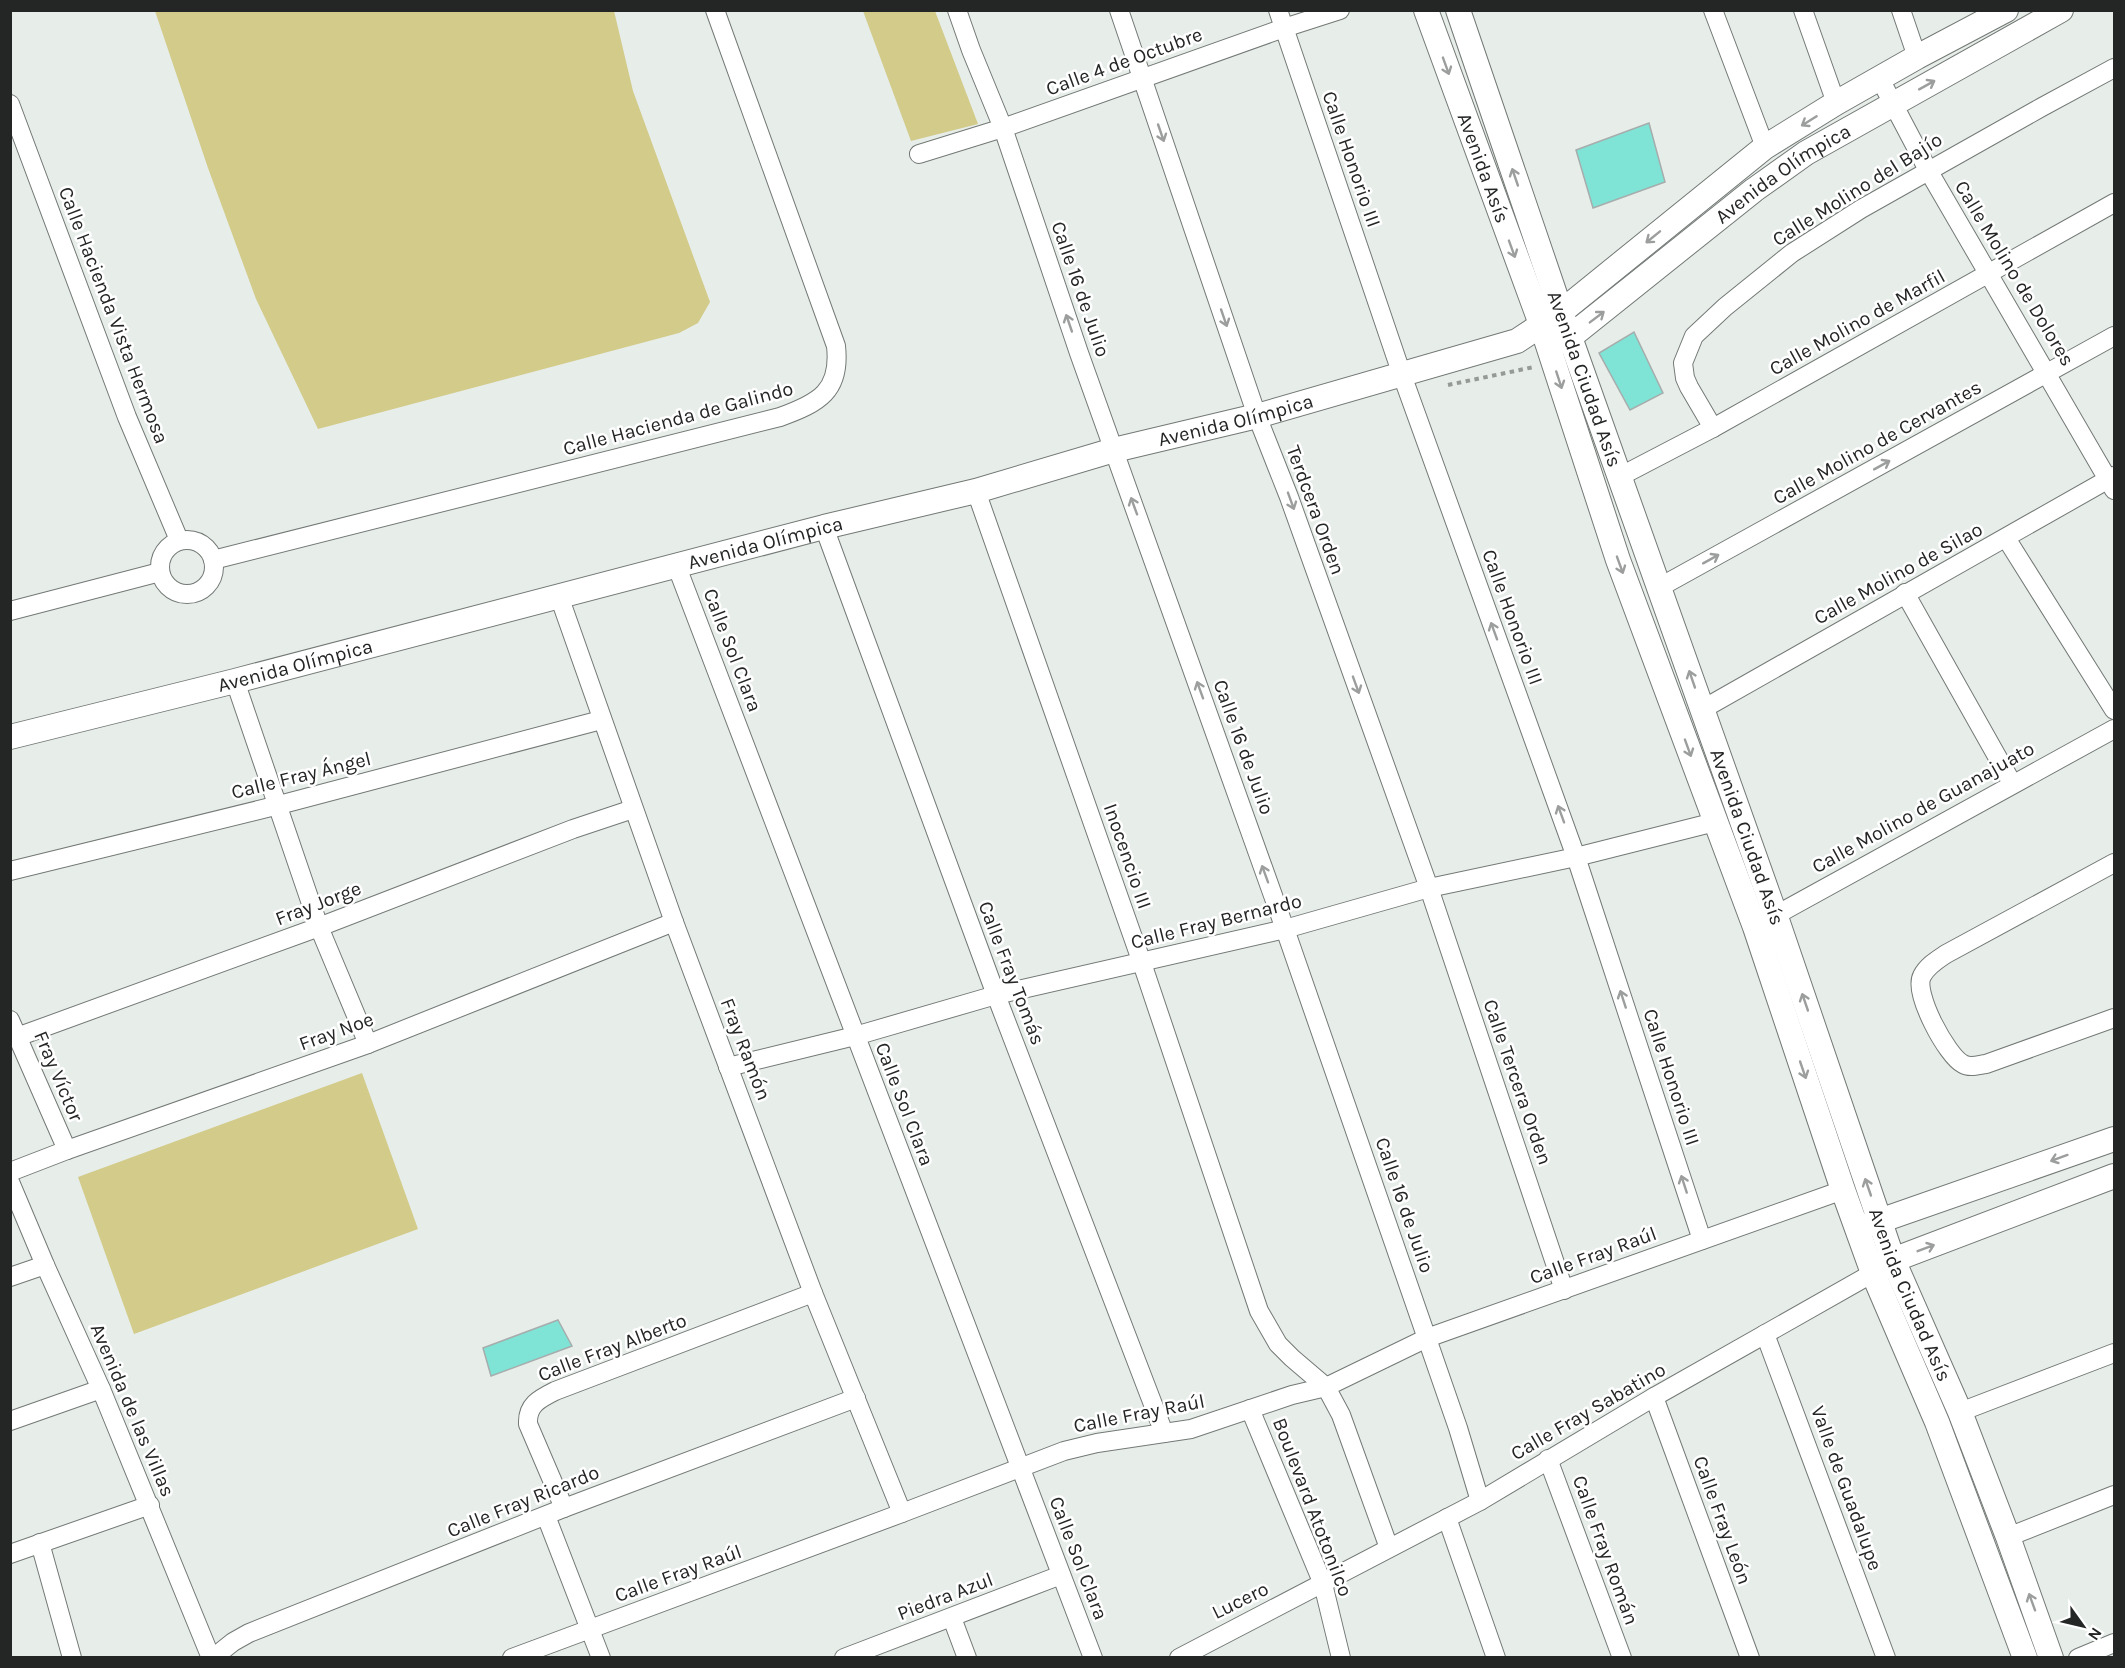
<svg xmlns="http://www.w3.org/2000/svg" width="2125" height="1668" viewBox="0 0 2125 1668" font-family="Karla,sans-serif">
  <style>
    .green { fill: #d3cb89 }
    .building { fill: #7fe3d6; stroke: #a6adac; stroke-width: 1.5 }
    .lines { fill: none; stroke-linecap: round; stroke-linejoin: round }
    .minor-casing { stroke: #737975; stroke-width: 20 }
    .tertiary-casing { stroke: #737975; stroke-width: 26 }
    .path { stroke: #969a97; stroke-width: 4; stroke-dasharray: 4.5 4.5; stroke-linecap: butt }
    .minor { stroke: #fff; stroke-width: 18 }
    .tertiary { stroke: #fff; stroke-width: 24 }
    .oneway { stroke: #9c9d9d }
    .labels { text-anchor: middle; stroke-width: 5; stroke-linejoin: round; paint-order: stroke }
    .street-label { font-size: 20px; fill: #242625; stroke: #fff }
  </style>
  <rect width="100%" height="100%" fill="#e7ede9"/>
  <g class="green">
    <path d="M155 11H614L633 91 710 302 698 323 679 333 318 429 256 299 208 168Z"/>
    <path d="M863 11H935L978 124 911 141Z"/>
    <path d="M362 1073 418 1229 134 1334 78 1177Z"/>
  </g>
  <g class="building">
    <path d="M1649 123 1665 182 1593 208 1576 150Z"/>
    <path d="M1634 332 1663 393 1630 410 1599 353Z"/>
    <path d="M558 1320 572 1346 491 1376 483 1348Z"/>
  </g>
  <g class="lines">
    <g class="minor-casing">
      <g id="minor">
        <path d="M957 10 971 50 1003 128 1079 353 1285 929 1458 1428 1480 1501"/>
        <path d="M1119 10 1257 416 1289 497 1429 888 1564 1290"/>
        <path d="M1278 10 1402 375 1576 857 1702 1240"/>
        <path d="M1713 10 1765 147"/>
        <path d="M1803 10 1836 103"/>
        <path d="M1901 10 1917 57"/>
        <path d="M1880 79 1928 170 2114 490"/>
        <path d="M10 104 127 417 179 540"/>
        <path d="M919 154 1003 128 1284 28 1340 10"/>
        <path d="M1713 428 1689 387 1685 378 1683 363 1694 336 1725 307 1792 253 1861 209 2042 107 2114 68"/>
        <path d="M1619 477 1713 428 2114 203"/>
        <path d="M976 491 1142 963 1259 1311 1278 1344 1292 1358 1326 1387 1341 1415 1389 1548"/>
        <path d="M824 527 996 995 1164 1433"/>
        <path d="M2006 538 2114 710"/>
        <circle cx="187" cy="567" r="27"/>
        <path d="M213 560 780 417C819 403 841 391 836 346L715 10"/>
        <path d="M677 567 1093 1658"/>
        <path d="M1660 587 2114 336"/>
        <path d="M1905 593 2012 783"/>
        <path d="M559 596 674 922 813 1293 902 1513"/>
        <path d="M10 611 160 572"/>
        <path d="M235 681 319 927 368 1044"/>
        <path d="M1703 709 2114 476"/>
        <path d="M2114 863 1946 954C1937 960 1927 966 1922 976 1913 993 1947 1056 1963 1064 1970 1068 1978 1065 1986 1064L2114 1018"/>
        <path d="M10 871 279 805 601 720"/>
        <path d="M1767 920 2114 729"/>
        <path d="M10 1020 67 1150"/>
        <path d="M17 1037 319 927 573 829 633 809"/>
        <path d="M728 1067 855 1036 996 995 1285 929 1429 888 1576 857 1715 822"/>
        <path d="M10 1172 67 1150 368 1044 674 922"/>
        <path d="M10 1182 45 1265 101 1389 211 1658"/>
        <path d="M10 1277 45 1265"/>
        <path d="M1765 1334 1886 1658"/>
        <path d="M1654 1397 1750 1658"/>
        <path d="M1250 1409 1323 1584 1341 1658"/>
        <path d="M1960 1412 2114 1353"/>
        <path d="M10 1421 101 1389"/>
        <path d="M1548 1459 1622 1658"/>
        <path d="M564 1508 528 1424C527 1405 539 1399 555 1391L813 1293"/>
        <path d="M546 1516 601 1658"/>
        <path d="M1447 1518 1496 1658"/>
        <path d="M2008 1537 2114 1495"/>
        <path d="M40 1543 72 1658"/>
        <path d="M10 1554 150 1505"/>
        <path d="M952 1618 967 1658"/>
        <path d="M213 1658 233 1642 249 1633 564 1508 856 1398"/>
        <path d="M512 1658 902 1513 1064 1451 1097 1443 1191 1429 1292 1395 1326 1387 1427 1338 1843 1190"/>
        <path d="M844 1658 1061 1575"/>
        <path d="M1179 1658 1480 1501 1654 1397 1873 1273"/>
        <path d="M2078 1658 2114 1643"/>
      </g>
    </g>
    <g class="tertiary-casing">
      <g id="tertiary">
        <path id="s1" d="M1426 10 1541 324 1618 560 1755 927 1843 1190 1873 1273 1937 1422 2025 1658"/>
        <path id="s2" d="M1458 10 1561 312 1775 914 1893 1260 1960 1412 2008 1537 2051 1658"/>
        <path id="s3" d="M1556 343 1570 337 1754 190 1806 153 2061 10"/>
        <path id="s4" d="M10 737 235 681 824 527 976 491 1114 450 1257 416 1517 341 1561 312 1765 147 1836 103 1917 57 2006 10"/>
        <path d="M1865 1226 2114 1139"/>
        <path d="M1881 1268 1893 1260 2114 1176"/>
      </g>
    </g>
    <path class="path" d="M1448 385 1534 367"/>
    <use href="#minor" class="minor"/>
    <use href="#tertiary" class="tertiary"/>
  </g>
  <defs><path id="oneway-shaft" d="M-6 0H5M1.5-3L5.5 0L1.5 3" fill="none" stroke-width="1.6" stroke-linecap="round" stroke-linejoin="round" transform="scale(1.5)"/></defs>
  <g class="oneway">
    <use href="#oneway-shaft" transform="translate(1446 66) rotate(70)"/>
    <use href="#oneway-shaft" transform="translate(1927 85) rotate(-29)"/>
    <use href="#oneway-shaft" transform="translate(1809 121) rotate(148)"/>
    <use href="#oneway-shaft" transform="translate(1161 133) rotate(71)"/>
    <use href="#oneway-shaft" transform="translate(1515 177) rotate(-109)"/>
    <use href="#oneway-shaft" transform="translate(1653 237) rotate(141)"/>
    <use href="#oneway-shaft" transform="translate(1512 249) rotate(70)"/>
    <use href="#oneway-shaft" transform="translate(1597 317) rotate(-37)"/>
    <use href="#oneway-shaft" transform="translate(1224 318) rotate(71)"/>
    <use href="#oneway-shaft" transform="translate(1069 323) rotate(-109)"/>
    <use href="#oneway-shaft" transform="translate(1559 380) rotate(72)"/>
    <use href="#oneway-shaft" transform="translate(1882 465) rotate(-29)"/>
    <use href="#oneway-shaft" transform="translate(1291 501) rotate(70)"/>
    <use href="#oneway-shaft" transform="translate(1134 506) rotate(-110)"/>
    <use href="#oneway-shaft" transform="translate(1711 559) rotate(-29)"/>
    <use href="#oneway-shaft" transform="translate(1620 565) rotate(70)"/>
    <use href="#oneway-shaft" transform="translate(1494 631) rotate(-110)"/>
    <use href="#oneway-shaft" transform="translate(1692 679) rotate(-109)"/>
    <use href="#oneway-shaft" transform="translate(1356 685) rotate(70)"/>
    <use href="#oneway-shaft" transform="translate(1200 690) rotate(-110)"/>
    <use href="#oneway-shaft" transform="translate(1688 748) rotate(70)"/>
    <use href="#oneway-shaft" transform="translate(1561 814) rotate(-110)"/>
    <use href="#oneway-shaft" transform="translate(1265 874) rotate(-110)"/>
    <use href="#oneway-shaft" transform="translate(1623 999) rotate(-108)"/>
    <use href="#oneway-shaft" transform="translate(1805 1002) rotate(-109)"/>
    <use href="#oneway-shaft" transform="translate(1803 1070) rotate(71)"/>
    <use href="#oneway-shaft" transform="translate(2059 1158) rotate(160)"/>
    <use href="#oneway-shaft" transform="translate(1684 1184) rotate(-108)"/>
    <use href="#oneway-shaft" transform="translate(1868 1187) rotate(-109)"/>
    <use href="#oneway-shaft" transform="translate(1926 1248) rotate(-21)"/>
    <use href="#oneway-shaft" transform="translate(2032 1602) rotate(-110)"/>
  </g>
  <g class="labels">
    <g class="street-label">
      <text transform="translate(1124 61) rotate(-20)" y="7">Calle 4 de Octubre</text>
      <text transform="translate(1352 159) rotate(71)" y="7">Calle Honorio III</text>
      <text dy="7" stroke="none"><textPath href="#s1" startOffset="168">Avenida Asís</textPath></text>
      <text dy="7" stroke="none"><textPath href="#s3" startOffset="284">Avenida Olímpica</textPath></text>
      <text transform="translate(1857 189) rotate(-32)" y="7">Calle Molino del Bajío</text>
      <text transform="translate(2015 273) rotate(59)" y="7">Calle Molino de Dolores</text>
      <text transform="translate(1081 289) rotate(71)" y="7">Calle 16 de Julio</text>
      <text transform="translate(114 315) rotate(69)" y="7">Calle Hacienda Vista Hermosa</text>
      <text transform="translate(1857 322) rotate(-29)" y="7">Calle Molino de Marfil</text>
      <text dy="7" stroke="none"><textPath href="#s2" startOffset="390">Avenida Ciudad Asís</textPath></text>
      <text transform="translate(678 418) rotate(-15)" y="7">Calle Hacienda de Galindo</text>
      <text dy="7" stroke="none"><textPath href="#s4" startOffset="1266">Avenida Olímpica</textPath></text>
      <text transform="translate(1877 442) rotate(-29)" y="7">Calle Molino de Cervantes</text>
      <text transform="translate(1316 510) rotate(70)" y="7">Terdcera Orden</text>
      <text dy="7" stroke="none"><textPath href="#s4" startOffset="780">Avenida Olímpica</textPath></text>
      <text transform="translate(1898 573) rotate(-29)" y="7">Calle Molino de Silao</text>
      <text transform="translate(1513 617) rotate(70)" y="7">Calle Honorio III</text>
      <text transform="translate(733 650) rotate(69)" y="7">Calle Sol Clara</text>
      <text dy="7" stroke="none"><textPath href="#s4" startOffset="294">Avenida Olímpica</textPath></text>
      <text transform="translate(1244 747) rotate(70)" y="7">Calle 16 de Julio</text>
      <text transform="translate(301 775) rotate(-14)" y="7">Calle Fray Ángel</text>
      <text transform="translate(1923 807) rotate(-29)" y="7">Calle Molino de Guanajuato</text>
      <text dy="7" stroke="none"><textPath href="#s2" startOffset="876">Avenida Ciudad Asís</textPath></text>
      <text transform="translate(1128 856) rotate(71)" y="7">Inocencio III</text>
      <text transform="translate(318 903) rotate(-21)" y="7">Fray Jorge</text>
      <text transform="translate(1216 921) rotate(-14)" y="7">Calle Fray Bernardo</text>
      <text transform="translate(1012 973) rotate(69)" y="7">Calle Fray Tomás</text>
      <text transform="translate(336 1031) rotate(-20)" y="7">Fray Noe</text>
      <text transform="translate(746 1049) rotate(69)" y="7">Fray Ramón</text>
      <text transform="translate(59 1076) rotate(67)" y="7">Fray Víctor</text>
      <text transform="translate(1672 1077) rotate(72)" y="7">Calle Honorio III</text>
      <text transform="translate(1518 1082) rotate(71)" y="7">Calle Tercera Orden</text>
      <text transform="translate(905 1104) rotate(69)" y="7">Calle Sol Clara</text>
      <text transform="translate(1405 1205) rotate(71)" y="7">Calle 16 de Julio</text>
      <text transform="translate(1593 1255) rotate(-20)" y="7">Calle Fray Raúl</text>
      <text dy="7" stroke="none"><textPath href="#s2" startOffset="1362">Avenida Ciudad Asís</textPath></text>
      <text transform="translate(612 1347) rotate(-21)" y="7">Calle Fray Alberto</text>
      <text transform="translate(133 1410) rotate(67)" y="7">Avenida de las Villas</text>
      <text transform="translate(1588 1411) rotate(-30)" y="7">Calle Fray Sabatino</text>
      <text transform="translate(1139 1413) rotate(-11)" y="7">Calle Fray Raúl</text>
      <text transform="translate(1847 1488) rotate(70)" y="7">Valle de Guadalupe</text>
      <text transform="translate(523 1501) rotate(-22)" y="7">Calle Fray Ricardo</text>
      <text transform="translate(1313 1507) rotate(69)" y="7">Boulevard Atotonilco</text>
      <text transform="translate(1723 1520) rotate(70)" y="7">Calle Fray León</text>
      <text transform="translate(1606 1550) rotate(70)" y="7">Calle Fray Román</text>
      <text transform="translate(1079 1558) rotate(69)" y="7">Calle Sol Clara</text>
      <text transform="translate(678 1573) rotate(-20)" y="7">Calle Fray Raúl</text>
      <text transform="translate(945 1596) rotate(-21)" y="7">Piedra Azul</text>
      <text transform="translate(1240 1600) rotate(-26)" y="7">Lucero</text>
    </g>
  </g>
  <rect width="2125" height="1668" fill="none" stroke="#242625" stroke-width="24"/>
  <g transform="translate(2083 1626) rotate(124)" stroke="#ffffff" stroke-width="4.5" paint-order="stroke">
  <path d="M0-4.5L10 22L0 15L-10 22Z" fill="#242625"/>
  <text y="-9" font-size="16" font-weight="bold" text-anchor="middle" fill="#242625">N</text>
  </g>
</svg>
